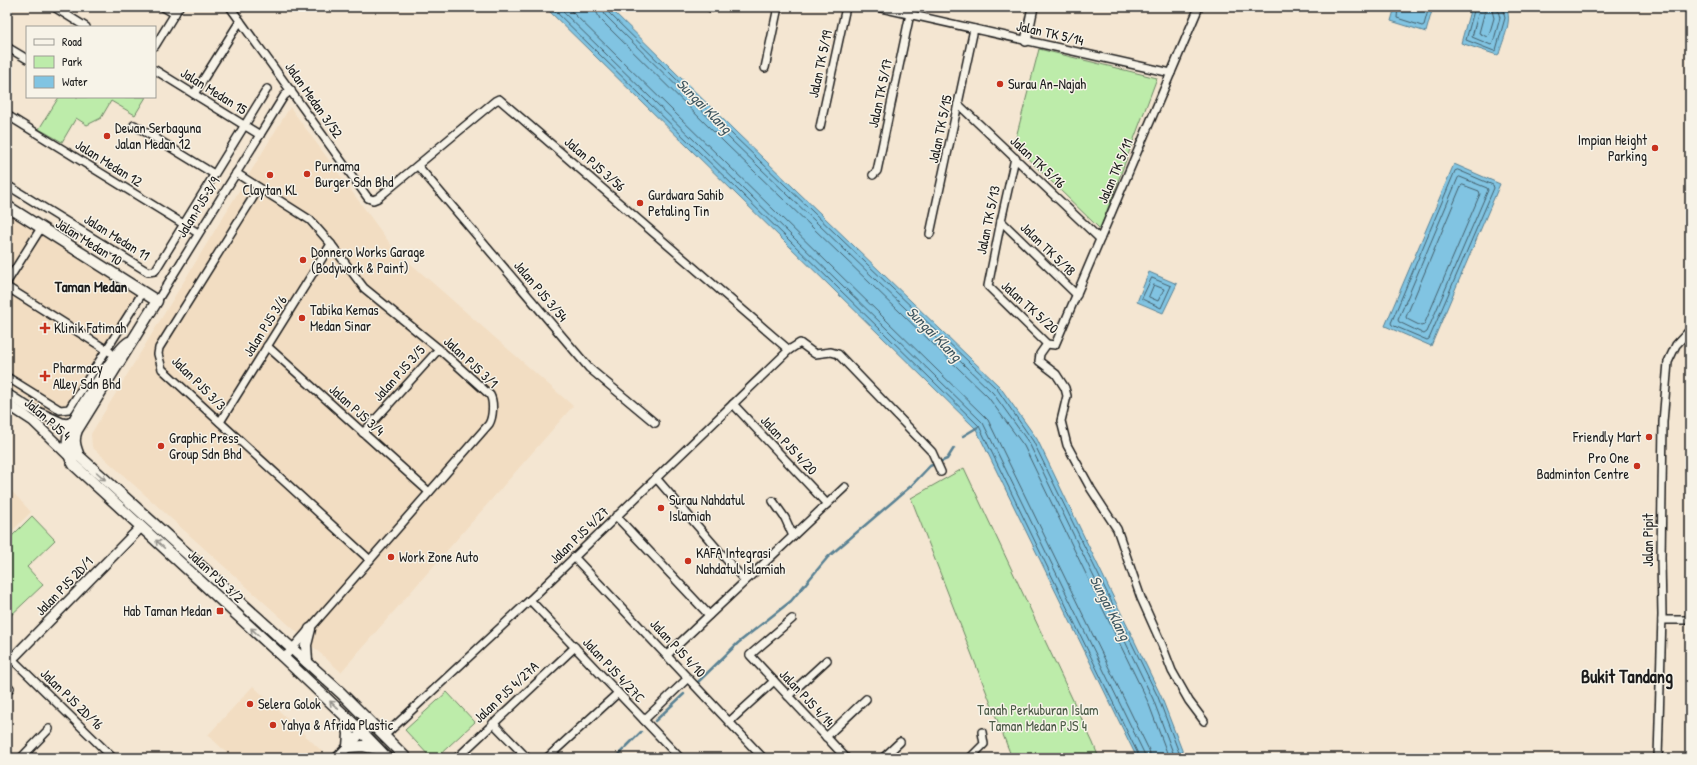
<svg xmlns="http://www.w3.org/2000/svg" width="1697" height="765" viewBox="0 0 1697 765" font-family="'Patrick Hand',sans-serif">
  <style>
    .built { fill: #f2ddc2 }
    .green { fill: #bdecaa; stroke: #6c8463 }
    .water { fill: #81c4e2; stroke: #598193 }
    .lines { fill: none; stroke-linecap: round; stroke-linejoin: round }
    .shore { stroke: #445f6b; stroke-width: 1 }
    .stream { stroke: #598193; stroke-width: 2.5 }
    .minor-casing { stroke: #1c1c1c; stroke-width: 10 }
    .tertiary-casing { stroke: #1c1c1c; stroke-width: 12 }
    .secondary-casing { stroke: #1c1c1c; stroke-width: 13 }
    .minor { stroke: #f7f3e8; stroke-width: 7 }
    .tertiary { stroke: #f7f3e8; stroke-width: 9 }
    .secondary { stroke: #f7f3e8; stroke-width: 10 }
    .oneway { stroke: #94928c }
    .poi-dot { fill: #c8321e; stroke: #f7f3e8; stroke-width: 1.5 }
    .labels { text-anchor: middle; stroke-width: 3; stroke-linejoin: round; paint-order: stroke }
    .street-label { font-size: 14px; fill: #1c1c1c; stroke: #f7f3e8 }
    .poi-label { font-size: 14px; fill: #1c1c1c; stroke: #f7f3e8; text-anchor: start }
    .park-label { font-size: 14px; fill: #4c5a47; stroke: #f7f3e8 }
    .water-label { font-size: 15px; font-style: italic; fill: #3f5761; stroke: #f7f3e8 }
    .neighbourhood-label { font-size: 15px; font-weight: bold; fill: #1c1c1c; stroke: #f7f3e8 }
    .district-label { font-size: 18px; font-weight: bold; fill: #1c1c1c; stroke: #f7f3e8 }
  </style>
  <rect width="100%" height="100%" fill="#f4e6d2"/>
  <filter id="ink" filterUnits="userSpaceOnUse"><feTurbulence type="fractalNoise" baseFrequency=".025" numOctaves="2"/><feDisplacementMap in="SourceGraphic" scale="8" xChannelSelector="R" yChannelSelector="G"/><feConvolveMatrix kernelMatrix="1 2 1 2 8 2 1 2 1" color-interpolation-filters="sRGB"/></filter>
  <g filter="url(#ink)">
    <g class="built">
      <path d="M290 107 394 249 573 406 341 672 92 447 91 434Z"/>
      <path d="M7 214 138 293 141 300 69 414 59 418 7 386Z"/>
      <path d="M7 486 31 512 7 536Z"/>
      <path d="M253 686 328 757 327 758H232L208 735Z"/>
    </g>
    <g class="green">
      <path d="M1039 49 1157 78 1100 229 1014 145Z"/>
      <path d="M59 97H146L135 115 111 101 101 118 87 125 76 118 62 142 39 129Z"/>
      <path d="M964 468 1093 743 1099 758H1012L911 498Z"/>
      <path d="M32 516 55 540 27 567 43 585 7 619V541Z"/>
      <path d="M447 692 475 722 436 758H431L405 730Z"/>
    </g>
    <g class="water">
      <path d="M545 7H609L736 132 1000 387 1037 439 1161 696 1185 758H1137L976 429Z"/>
      <path d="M1395 7H1433L1426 32 1391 21Z"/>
      <path d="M1471 7H1506C1513 21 1503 39 1499 54L1497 55 1461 43Z"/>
      <path d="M1454 164 1500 184 1431 346 1385 326Z"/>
      <path d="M1149 272 1177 284 1163 313 1137 302Z"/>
    </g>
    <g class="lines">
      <g class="shore">
        <path d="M551 7 979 426 1140 758"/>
        <path d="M558 7 983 423 1144 753 1145 758"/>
        <path d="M567 7 988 420 1149 750 1151 758"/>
        <path d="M596 7 597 13 600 19 725 143 988 397 1024 446 1148 702 1169 758"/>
        <path d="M602 7 605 15 729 138 993 393 1029 443 1153 699 1175 758"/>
        <path d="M607 7 608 12 733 135 997 389 1033 441 1158 697 1181 758"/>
        <path d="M1398 7 1397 18 1422 26 1424 25 1429 7"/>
        <path d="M1475 7 1466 40 1494 51 1496 50 1505 18 1502 7"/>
        <path d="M1480 7 1472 37 1491 45 1493 43 1500 18 1497 7"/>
        <path d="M1486 7 1479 33 1487 37 1489 35 1494 18 1491 7"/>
        <path d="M1458 170 1493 185 1494 188 1429 339 1427 340 1392 325 1391 323 1455 171Z"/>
        <path d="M1460 177 1487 188 1488 190 1427 332 1424 334 1399 322 1398 320 1458 178Z"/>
        <path d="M1463 185 1479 191 1480 194 1424 325 1421 326 1407 319 1406 317 1461 186Z"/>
        <path d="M1152 278 1171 286 1161 308 1142 299Z"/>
        <path d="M1154 285 1164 289 1158 301 1149 297Z"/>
      </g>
      <g class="stream">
        <path d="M963 436 978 427"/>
        <path d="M698 682 738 643 791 601 828 557 911 486 930 466 947 459 954 448"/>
        <path d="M655 721 684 694"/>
        <path d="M615 758 641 732"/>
      </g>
      <g class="minor-casing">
        <g id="minor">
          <path d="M54 7 86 27"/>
          <path d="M163 7 175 14"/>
          <path d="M230 7 368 198 373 200 378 198 495 101 499 99 789 350"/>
          <path d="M877 7 1171 73"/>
          <path d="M711 8 712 7"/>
          <path d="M155 46 179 7"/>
          <path d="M7 47 27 59"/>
          <path d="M765 68 778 7"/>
          <path d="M155 70 260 135"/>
          <path d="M194 94 240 21"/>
          <path d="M958 104 1100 239"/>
          <path d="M7 115 198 233"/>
          <path d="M134 125 214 174"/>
          <path d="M820 127 846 7"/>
          <path d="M1015 158 1001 221 988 286 1047 344 1055 345 1199 7"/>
          <path d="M418 166 589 368 655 423"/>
          <path d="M236 173 310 220 331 244 364 288 439 349 490 395C494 402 493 417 489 424L284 658"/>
          <path d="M873 175 877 171 910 14"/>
          <path d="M7 185 148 272 155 271 267 89"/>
          <path d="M259 188 159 348 158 354 162 369 370 560"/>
          <path d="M1001 221 1077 295"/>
          <path d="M930 234 974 29"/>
          <path d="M7 282 41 228"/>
          <path d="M7 287 110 352"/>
          <path d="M157 301 284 96 291 90"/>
          <path d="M1047 344 1040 354 1039 361 1056 374 1065 388 1067 396 1061 421 1067 445 1091 489 1117 529 1141 598 1162 645 1172 671 1189 701 1204 721"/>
          <path d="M267 346 429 492"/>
          <path d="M7 377 60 410 69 409 143 292"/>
          <path d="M733 404 827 504"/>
          <path d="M220 422 331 244"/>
          <path d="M363 433 439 349"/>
          <path d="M656 478 745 581"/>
          <path d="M773 501 785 518 793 536"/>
          <path d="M616 516 709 615"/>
          <path d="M574 557 763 758"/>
          <path d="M530 600 680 758"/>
          <path d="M792 619 750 655 846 758"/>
          <path d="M1662 620H1690"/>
          <path d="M667 655 845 487"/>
          <path d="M12 659 113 758"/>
          <path d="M7 691 10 688"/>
          <path d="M788 696 827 660"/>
          <path d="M644 720 688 678"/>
          <path d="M729 722 774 681"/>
          <path d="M493 723 527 758"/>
          <path d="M385 735 530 600 789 350 800 343 815 354 831 352 838 354 932 452 941 472"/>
          <path d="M826 737 866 699"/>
          <path d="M21 758 49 729"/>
          <path d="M457 758 575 647"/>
          <path d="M547 758 618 693"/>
          <path d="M883 758 900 742"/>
          <path d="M970 758 984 744 982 732"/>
          <path d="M1658 758 1662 615 1661 558 1663 422 1668 362 1676 345 1690 330"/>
        </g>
      </g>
      <g class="tertiary-casing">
        <g id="tertiary">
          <path d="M1026 41 1033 7"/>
          <path d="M7 394 29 408 62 423 68 424 73 421"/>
          <path d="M7 404 33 421 69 456"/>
          <path d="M7 664 141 527"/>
          <path d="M337 758 362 732"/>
        </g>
      </g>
      <g class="secondary-casing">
        <g id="secondary">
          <path d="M7 206 157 301 77 430C73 440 75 446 79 456L341 693 406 758"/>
          <path d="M129 342C117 348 78 412 71 426 66 440 66 453 74 465L284 658 362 732 387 758"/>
          <path d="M307 662 306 645 310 629"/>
          <path d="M346 717 349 734 348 747 363 746 378 749"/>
        </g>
      </g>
      <use href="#minor" class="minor"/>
      <use href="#tertiary" class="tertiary"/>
      <use href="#secondary" class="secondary"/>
    </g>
    <defs><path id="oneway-shaft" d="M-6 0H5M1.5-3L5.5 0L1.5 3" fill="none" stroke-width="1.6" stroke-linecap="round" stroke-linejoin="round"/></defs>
    <g class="oneway">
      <use href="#oneway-shaft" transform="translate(101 476) rotate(42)"/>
      <use href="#oneway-shaft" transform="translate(160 544) rotate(-137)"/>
      <use href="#oneway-shaft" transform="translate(255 632) rotate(-137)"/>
      <use href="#oneway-shaft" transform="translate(334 705) rotate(-137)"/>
    </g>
  </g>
  <g class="poi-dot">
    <circle cx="1000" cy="84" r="4"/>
    <circle cx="107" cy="136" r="4"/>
    <circle cx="1655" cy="148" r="4"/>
    <circle cx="307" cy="174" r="4"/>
    <circle cx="270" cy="175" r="4"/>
    <circle cx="640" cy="203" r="4"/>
    <circle cx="303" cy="260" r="4"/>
    <circle cx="302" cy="318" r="4"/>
    <path d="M43 322h4v4h4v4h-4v4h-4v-4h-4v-4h4z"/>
    <path d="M43 370h4v4h4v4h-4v4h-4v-4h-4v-4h4z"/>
    <circle cx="1649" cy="437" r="4"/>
    <circle cx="161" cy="446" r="4"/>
    <circle cx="1637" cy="466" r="4"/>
    <circle cx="661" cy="508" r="4"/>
    <circle cx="391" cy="557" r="4"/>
    <circle cx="688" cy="561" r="4"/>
    <rect x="216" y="607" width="8" height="8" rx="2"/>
    <circle cx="250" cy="704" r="4"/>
    <circle cx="273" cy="725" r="4"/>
  </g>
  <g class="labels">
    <g class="street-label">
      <text transform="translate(1050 33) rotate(13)" y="5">Jalan TK 5/14</text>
      <text transform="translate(820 64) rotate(-78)" y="5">Jalan TK 5/19</text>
      <text transform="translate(214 91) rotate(32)" y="5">Jalan Medan 15</text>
      <text transform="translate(880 93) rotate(-78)" y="5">Jalan TK 5/17</text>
      <text transform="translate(314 100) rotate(55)" y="5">Jalan Medan 3/52</text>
      <text transform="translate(940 129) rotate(-78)" y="5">Jalan TK 5/15</text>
      <text transform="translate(1038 162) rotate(43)" y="5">Jalan TK 5/16</text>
      <text transform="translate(109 163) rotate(32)" y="5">Jalan Medan 12</text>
      <text transform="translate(595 164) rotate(41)" y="5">Jalan PJS 3/56</text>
      <text transform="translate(1115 171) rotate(-67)" y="5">Jalan TK 5/11</text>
      <text transform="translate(198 207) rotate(-58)" y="5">Jalan PJS 3/9</text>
      <text transform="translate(988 220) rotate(-78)" y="5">Jalan TK 5/13</text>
      <text transform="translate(117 237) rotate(32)" y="5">Jalan Medan 11</text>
      <text transform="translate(89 242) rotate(32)" y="5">Jalan Medan 10</text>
      <text transform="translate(1048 249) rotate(44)" y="5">Jalan TK 5/18</text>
      <text transform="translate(541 291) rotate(50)" y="5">Jalan PJS 3/54</text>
      <text transform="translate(1030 307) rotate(42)" y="5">Jalan TK 5/20</text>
      <text transform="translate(265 326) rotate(-58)" y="5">Jalan PJS 3/6</text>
      <text transform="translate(471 362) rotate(43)" y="5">Jalan PJS 3/1</text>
      <text transform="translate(399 373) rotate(-48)" y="5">Jalan PJS 3/5</text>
      <text transform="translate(199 383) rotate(45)" y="5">Jalan PJS 3/3</text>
      <text transform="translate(357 410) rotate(42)" y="5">Jalan PJS 3/4</text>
      <text transform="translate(48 419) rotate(41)" y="5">Jalan PJS 4</text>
      <text transform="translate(789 445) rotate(47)" y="5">Jalan PJS 4/20</text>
      <text transform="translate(579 535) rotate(-44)" y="5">Jalan PJS 4/27</text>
      <text transform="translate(1648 540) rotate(-90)" y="5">Jalan Pipit</text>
      <text transform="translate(216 576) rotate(43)" y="5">Jalan PJS 3/2</text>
      <text transform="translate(64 586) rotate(-46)" y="5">Jalan PJS 2D/1</text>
      <text transform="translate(678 648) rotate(47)" y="5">Jalan PJS 4/10</text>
      <text transform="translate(614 670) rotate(47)" y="5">Jalan PJS 4/27C</text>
      <text transform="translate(506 692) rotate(-43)" y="5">Jalan PJS 4/27A</text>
      <text transform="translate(807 698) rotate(47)" y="5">Jalan PJS 4/14</text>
      <text transform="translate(72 699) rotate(44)" y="5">Jalan PJS 2D/16</text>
    </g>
    <g class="poi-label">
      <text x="1008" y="89">Surau An-Najah</text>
      <text x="115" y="133">Dewan Serbaguna<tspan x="115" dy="16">Jalan Medan 12</tspan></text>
      <text x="1647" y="145" text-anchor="end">Impian Height<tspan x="1647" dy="16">Parking</tspan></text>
      <text x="315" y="171">Purnama<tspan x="315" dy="16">Burger Sdn Bhd</tspan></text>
      <text x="270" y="195" text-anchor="middle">Claytan KL</text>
      <text x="648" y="200">Gurdwara Sahib<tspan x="648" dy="16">Petaling Tin</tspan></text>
      <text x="311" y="257">Donnero Works Garage<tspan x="311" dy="16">(Bodywork &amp; Paint)</tspan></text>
      <text x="310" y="315">Tabika Kemas<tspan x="310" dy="16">Medan Sinar</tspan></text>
      <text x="54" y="333">Klinik Fatimah</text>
      <text x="53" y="373">Pharmacy<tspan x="53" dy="16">Alley Sdn Bhd</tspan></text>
      <text x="1641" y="442" text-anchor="end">Friendly Mart</text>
      <text x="169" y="443">Graphic Press<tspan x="169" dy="16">Group Sdn Bhd</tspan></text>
      <text x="1629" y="463" text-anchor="end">Pro One<tspan x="1629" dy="16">Badminton Centre</tspan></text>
      <text x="669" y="505">Surau Nahdatul<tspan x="669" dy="16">Islamiah</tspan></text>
      <text x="696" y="558">KAFA Integrasi<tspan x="696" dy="16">Nahdatul Islamiah</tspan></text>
      <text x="399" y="562">Work Zone Auto</text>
      <text x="212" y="616" text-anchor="end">Hab Taman Medan</text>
      <text x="258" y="709">Selera Golok</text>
      <text x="281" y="730">Yahya &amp; Afrida Plastic</text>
    </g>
    <g class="park-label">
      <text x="1038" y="715">Tanah Perkuburan Islam<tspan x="1038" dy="16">Taman Medan PJS 4</tspan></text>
    </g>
    <g class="water-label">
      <text transform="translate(704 106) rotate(45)" y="5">Sungai Klang</text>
      <text transform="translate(934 334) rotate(45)" y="5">Sungai Klang</text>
      <text transform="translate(1110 608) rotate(63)" y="5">Sungai Klang</text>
    </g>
    <g class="neighbourhood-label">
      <text x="91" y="292">Taman Medan</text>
    </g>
    <g class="district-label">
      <text x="1627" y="683">Bukit Tandang</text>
    </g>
  </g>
  <rect width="1697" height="765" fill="none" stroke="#f7f3e8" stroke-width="24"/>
  <rect x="12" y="12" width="1673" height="741" fill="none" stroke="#1c1c1c" stroke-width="1.5" filter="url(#ink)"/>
  <rect x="26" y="26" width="130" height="72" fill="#f7f3e8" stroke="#9f9d96"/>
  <rect x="34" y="39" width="20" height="6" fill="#f7f3e8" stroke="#9f9d96"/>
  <text x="62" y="46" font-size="12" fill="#1c1c1c">Road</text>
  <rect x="34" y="56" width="20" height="12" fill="#bdecaa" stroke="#9f9d96"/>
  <text x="62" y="66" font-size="12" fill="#1c1c1c">Park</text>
  <rect x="34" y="76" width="20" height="12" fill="#81c4e2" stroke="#9f9d96"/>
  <text x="62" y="86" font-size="12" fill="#1c1c1c">Water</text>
</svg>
